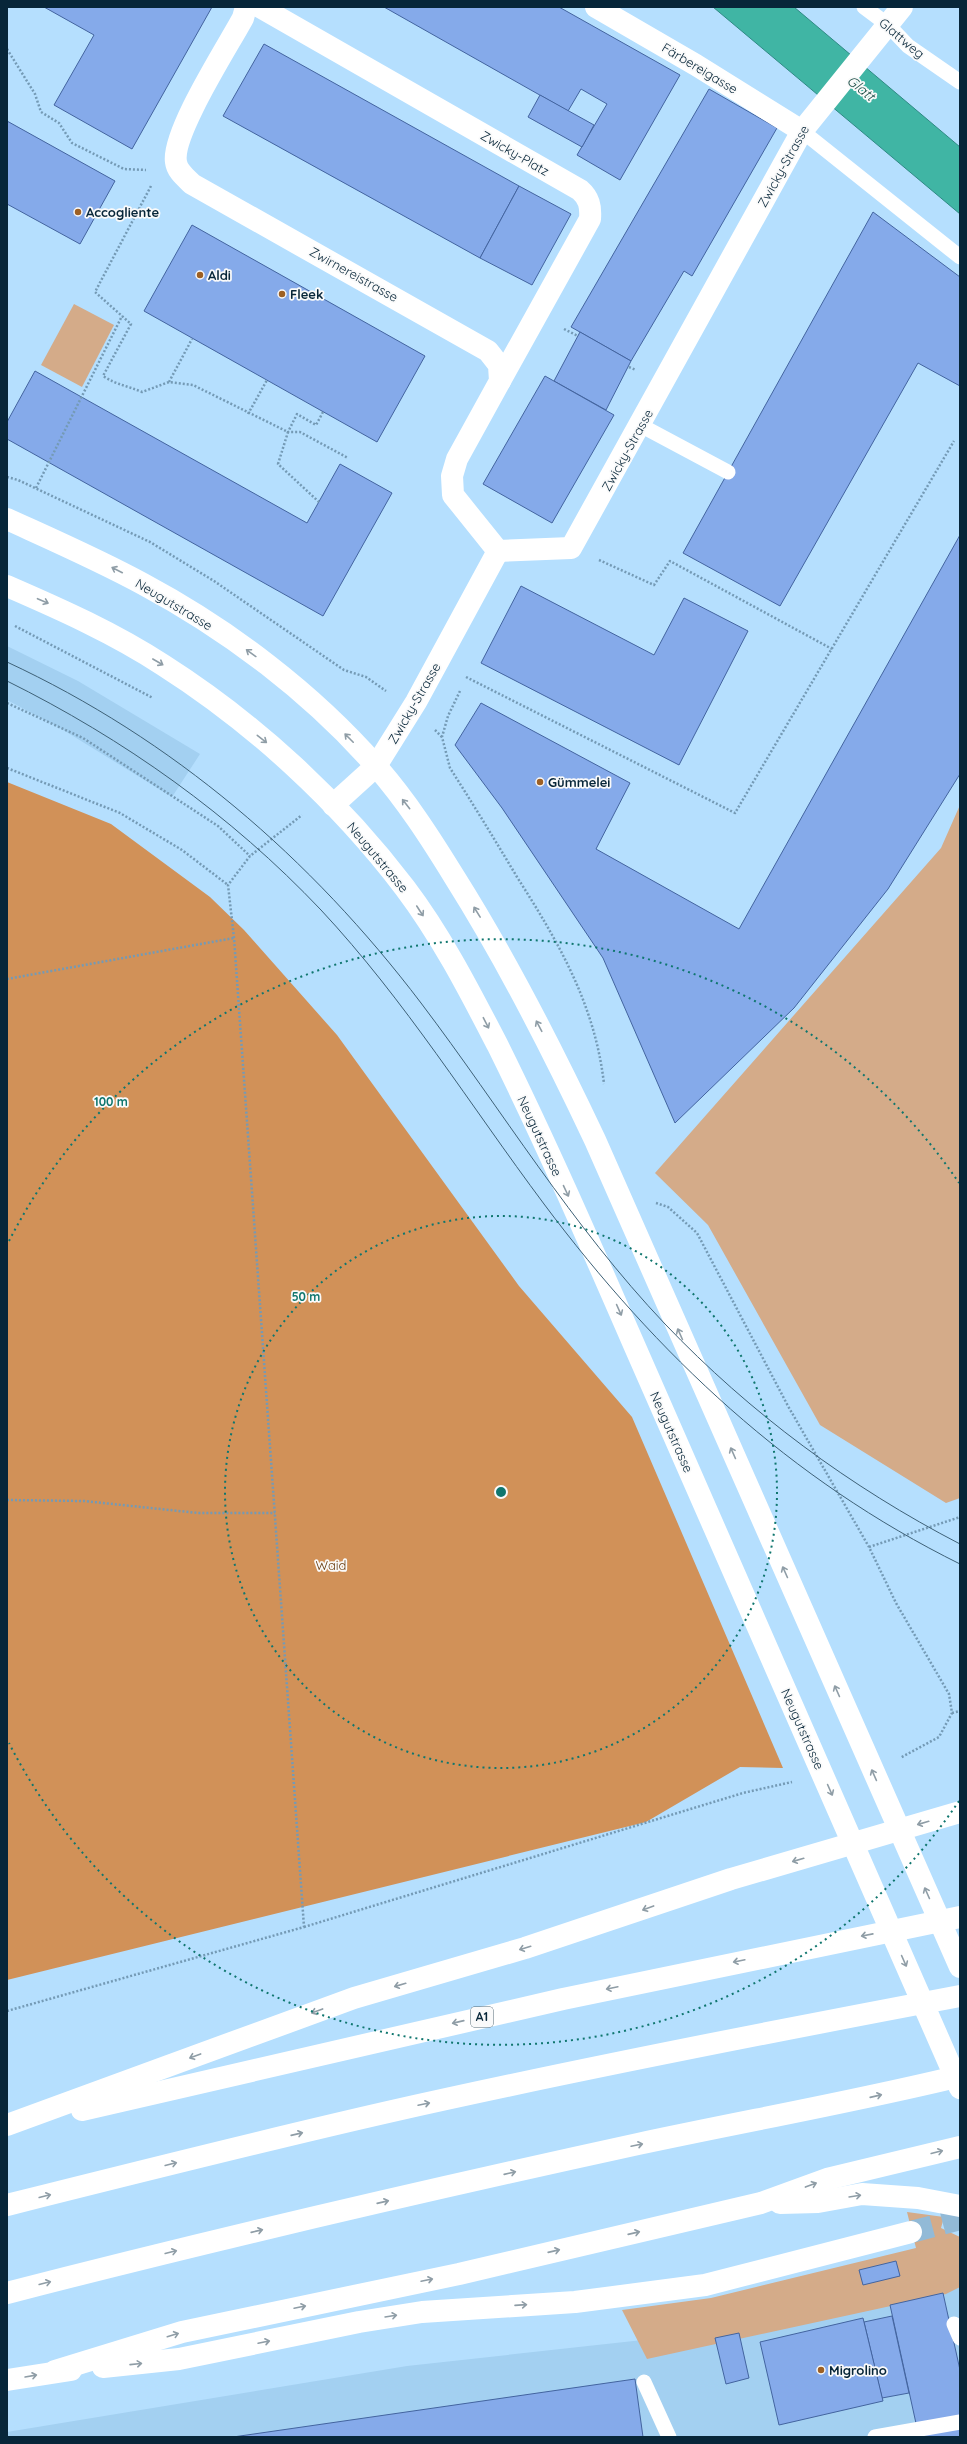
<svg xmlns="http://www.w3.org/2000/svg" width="967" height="2444" viewBox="0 0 967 2444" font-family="Quicksand,sans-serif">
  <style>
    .built { fill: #a3d0f1 }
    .green { fill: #d4ab89 }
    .forest { fill: #d19158 }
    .water { fill: #40b5a4; stroke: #2f8a84 }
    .building { fill: #85aaea; stroke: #43649f }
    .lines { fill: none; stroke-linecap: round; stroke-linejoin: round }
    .motorway-tunnel { stroke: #92bad7; stroke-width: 22; stroke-dasharray: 22 11; stroke-linecap: butt }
    .path { stroke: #749ab5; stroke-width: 2.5; stroke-dasharray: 2 2; stroke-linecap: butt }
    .service { stroke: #fff; stroke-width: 15 }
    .minor { stroke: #fff; stroke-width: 22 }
    .secondary { stroke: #fff; stroke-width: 22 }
    .motorway { stroke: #fff; stroke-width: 22 }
    .tram { stroke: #3e6177; stroke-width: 1 }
    .oneway { stroke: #8f9da6 }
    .ring { fill: none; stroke: #0f766e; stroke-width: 2; stroke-dasharray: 2 4 }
    .poi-dot { fill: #9d6024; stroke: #fafafa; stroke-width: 1.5 }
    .labels { text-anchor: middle; stroke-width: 3.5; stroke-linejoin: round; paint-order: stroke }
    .shield { fill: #fafafa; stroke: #506673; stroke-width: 1 }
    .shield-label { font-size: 12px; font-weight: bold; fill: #072639 }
    .street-label { font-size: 13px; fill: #072639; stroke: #fafafa }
    .poi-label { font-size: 13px; font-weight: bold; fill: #072639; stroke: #fafafa; text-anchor: start }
    .park-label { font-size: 13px; fill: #6b3f14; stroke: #fafafa }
    .water-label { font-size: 14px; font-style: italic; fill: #1e5048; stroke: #fafafa }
    .centre { fill: #0f766e; stroke: #fafafa; stroke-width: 2 }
    .ring-label { font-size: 12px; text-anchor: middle; font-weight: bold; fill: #0f766e; stroke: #fafafa; stroke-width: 3.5; stroke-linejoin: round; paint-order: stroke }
  </style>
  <rect width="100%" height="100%" fill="#b5dffe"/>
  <g class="built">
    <path d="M7 646 78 681 200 754 172 797 60 728 7 700Z"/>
    <path d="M960 2241V2437H7V2432L407 2366 670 2337Z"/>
  </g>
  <g class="green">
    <path d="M74 304 114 325 82 387 41 365Z"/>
    <path d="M960 805V1498L946 1503 820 1425 708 1225 655 1173 941 848Z"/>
    <path d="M907 2212 944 2217 941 2228 960 2237V2287L946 2294 647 2359 622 2310 711 2298 916 2248Z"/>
  </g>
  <path class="forest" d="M7 782 111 824 210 897 244 930 337 1035 519 1286 632 1417 783 1768 740 1767 646 1822 7 1980Z"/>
  <path class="water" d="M713 7H794L960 147V214Z"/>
  <g class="building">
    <path d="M44 7H212L132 149 54 105 94 35Z"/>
    <path d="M384 7H559L680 75 620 180 577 155 607 104 581 89 568 111Z"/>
    <path d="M264 44 519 186 480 258 223 116Z"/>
    <path d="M709 89 777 128 692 276 684 271 631 361 571 327Z"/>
    <path d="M540 95 594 125 582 147 528 117Z"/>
    <path d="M7 121 115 181 80 244 7 204Z"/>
    <path d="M519 186 571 214 532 285 480 258Z"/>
    <path d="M873 212 960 277V386L918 363 780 606 683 553Z"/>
    <path d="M192 225 425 356 377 442 144 311Z"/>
    <path d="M580 332 631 361 606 410 554 381Z"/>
    <path d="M35 371 307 523 340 464 392 493 323 616 7 439V422Z"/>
    <path d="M545 376 614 415 552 523 483 484Z"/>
    <path d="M960 535V774L888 889 794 1008 675 1123 603 958 502 808 455 745 481 703 630 783 596 849 739 929Z"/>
    <path d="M521 586 654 655 684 598 748 631 679 765 481 663Z"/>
    <path d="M896 2261 900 2276 863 2285 859 2270Z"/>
    <path d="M943 2293 960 2370V2437H919L890 2305Z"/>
    <path d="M892 2316 909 2393 882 2398 864 2322Z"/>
    <path d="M863 2318 883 2401 779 2425 760 2342Z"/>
    <path d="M739 2333 749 2378 726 2384 715 2338Z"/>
    <path d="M635 2379 643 2437H233Z"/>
  </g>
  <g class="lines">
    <path class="motorway-tunnel" d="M911 2232 960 2219"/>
    <g class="path">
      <path d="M7 49 35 94 41 112 59 123 72 143 124 169 146 170"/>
      <path d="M151 186 95 292 131 324 103 376C117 385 128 386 142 392L169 382 193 385 288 432 278 464 319 502"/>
      <path d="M564 329 578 336"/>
      <path d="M629 367 636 370"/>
      <path d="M169 382 192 339"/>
      <path d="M323 412 316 425 297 414 288 432H300L348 458"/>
      <path d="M248 414 267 380"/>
      <path d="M7 477 18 480 150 542 214 581 344 670 366 677 386 691"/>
      <path d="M36 488 122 316"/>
      <path d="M599 560 654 585 670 561 832 649"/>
      <path d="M15 626 153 698"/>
      <path d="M466 677 735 813 954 441"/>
      <path d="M460 691 448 716 442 737 450 768C473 804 495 840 517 877 559 943 595 1005 604 1084"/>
      <path d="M7 703 83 738 218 826 250 856"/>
      <path d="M435 730 442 737"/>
      <path d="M7 768 120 813 182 850 228 885"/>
      <path d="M7 979 234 938"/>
      <path d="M656 1203 668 1207 697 1233 788 1406 869 1547 896 1603 949 1694 952 1713 939 1737 900 1758"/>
      <path d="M7 1500 84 1501 198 1513H275"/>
      <path d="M869 1547 960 1517"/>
      <path d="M952 1713 960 1711"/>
      <path d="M304 1927 743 1793 792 1782"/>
      <path d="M7 2011 304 1927 234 938 228 885 250 856 302 815"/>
    </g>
    <g class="service">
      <path d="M864 7 888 25 908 46 960 82"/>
      <path d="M802 131 960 257"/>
      <path d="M640 425 728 472"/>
      <path d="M954 2324 960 2338"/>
      <path d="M644 2382 669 2437"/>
      <path d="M875 2437 960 2422"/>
    </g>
    <g class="minor">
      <path d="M246 7 243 18C228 46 171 134 176 162 177 171 185 177 192 184L488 351 499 365 500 381 457 459 452 476 453 495 498 551"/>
      <path d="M260 7 580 190C589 198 591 206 590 219L500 381"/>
      <path d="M596 7 696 65 802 131"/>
      <path d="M498 551 571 548 802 131 902 7"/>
      <path d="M376 766 416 702 498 551"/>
    </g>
    <g class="secondary">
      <path d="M7 519C53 540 99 560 143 584 229 630 312 693 376 766 406 800 431 839 455 878 508 962 553 1051 595 1140L960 1967"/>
      <path d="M7 586C60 609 114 633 163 665 254 723 339 801 405 888 442 937 470 992 498 1046 547 1145 591 1246 635 1347 744 1594 852 1841 960 2088"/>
      <path d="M333 805 376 766"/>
    </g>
    <g class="motorway">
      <path d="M82 2110 563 1999 960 1917"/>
      <path d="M7 2125 354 1998 525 1948 731 1879 960 1812"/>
      <path d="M780 2203 818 2202 862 2194 918 2198 960 2206"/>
      <path d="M7 2205C134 2173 261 2141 388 2112 578 2069 769 2032 960 1996"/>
      <path d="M7 2293C216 2239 427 2190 638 2144 745 2121 853 2102 960 2076"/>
      <path d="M103 2367 179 2359 359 2322 422 2312 575 2302 705 2285 911 2232"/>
      <path d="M55 2371 182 2332 459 2274 761 2203 827 2179 960 2147"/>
      <path d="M7 2380 71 2370"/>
    </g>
    <g class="tram">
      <path d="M7 662C173 739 311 858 421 1003 502 1110 572 1226 665 1324 750 1413 850 1487 960 1544"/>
      <path d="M7 681C124 739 231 815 321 910 405 1000 470 1105 544 1204 657 1355 790 1480 960 1564"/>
    </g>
  </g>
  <defs><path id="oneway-shaft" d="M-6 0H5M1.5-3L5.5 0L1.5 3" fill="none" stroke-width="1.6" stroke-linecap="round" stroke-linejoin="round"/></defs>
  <g class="oneway">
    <use href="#oneway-shaft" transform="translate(117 570) rotate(-153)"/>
    <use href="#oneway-shaft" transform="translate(43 601) rotate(23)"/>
    <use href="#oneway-shaft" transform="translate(251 653) rotate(-144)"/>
    <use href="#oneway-shaft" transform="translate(158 662) rotate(30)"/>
    <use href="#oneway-shaft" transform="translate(349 738) rotate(-135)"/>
    <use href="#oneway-shaft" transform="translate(262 739) rotate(38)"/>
    <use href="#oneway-shaft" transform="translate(406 804) rotate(-128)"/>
    <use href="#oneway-shaft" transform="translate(420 911) rotate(57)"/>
    <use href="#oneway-shaft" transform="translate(477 912) rotate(-122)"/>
    <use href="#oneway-shaft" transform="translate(486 1023) rotate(63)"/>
    <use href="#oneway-shaft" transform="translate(539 1026) rotate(-118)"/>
    <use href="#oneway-shaft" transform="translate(566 1191) rotate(65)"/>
    <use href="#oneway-shaft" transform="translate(619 1310) rotate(66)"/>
    <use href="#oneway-shaft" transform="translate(680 1334) rotate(-114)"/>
    <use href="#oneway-shaft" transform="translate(733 1453) rotate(-114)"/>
    <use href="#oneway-shaft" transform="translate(785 1572) rotate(-114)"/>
    <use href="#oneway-shaft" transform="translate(837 1691) rotate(-114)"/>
    <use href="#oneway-shaft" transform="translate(874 1775) rotate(-114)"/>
    <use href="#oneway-shaft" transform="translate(830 1790) rotate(66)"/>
    <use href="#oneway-shaft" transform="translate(923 1823) rotate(164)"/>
    <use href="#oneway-shaft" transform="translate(798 1860) rotate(164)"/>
    <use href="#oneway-shaft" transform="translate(927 1893) rotate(-114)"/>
    <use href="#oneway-shaft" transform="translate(648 1908) rotate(160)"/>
    <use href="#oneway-shaft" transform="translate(867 1935) rotate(169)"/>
    <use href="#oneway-shaft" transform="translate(525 1948) rotate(163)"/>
    <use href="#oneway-shaft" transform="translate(739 1961) rotate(168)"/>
    <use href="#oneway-shaft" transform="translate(904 1961) rotate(66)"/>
    <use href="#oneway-shaft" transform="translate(400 1985) rotate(164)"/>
    <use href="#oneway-shaft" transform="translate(612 1988) rotate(168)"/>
    <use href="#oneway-shaft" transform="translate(317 2011) rotate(160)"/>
    <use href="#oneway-shaft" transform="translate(458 2022) rotate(167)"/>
    <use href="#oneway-shaft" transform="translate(195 2056) rotate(160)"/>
    <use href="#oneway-shaft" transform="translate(876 2096) rotate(-13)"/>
    <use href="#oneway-shaft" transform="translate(424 2104) rotate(-12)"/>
    <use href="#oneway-shaft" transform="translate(297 2134) rotate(-13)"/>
    <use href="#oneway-shaft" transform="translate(637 2145) rotate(-12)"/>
    <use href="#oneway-shaft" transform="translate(937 2152) rotate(-14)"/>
    <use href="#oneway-shaft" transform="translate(171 2164) rotate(-14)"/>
    <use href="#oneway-shaft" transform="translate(510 2173) rotate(-13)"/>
    <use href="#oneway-shaft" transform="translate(811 2185) rotate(-20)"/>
    <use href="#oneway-shaft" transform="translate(45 2196) rotate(-14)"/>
    <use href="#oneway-shaft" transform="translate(855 2196) rotate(-9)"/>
    <use href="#oneway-shaft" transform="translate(383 2202) rotate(-13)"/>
    <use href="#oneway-shaft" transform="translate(257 2231) rotate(-13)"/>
    <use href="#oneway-shaft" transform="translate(634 2233) rotate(-13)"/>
    <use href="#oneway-shaft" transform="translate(554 2251) rotate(-13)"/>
    <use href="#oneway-shaft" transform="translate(171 2252) rotate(-14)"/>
    <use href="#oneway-shaft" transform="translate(427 2280) rotate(-12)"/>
    <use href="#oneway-shaft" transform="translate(45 2283) rotate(-14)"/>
    <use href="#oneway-shaft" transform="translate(521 2305) rotate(-4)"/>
    <use href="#oneway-shaft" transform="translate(300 2307) rotate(-12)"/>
    <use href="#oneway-shaft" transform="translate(391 2316) rotate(-9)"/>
    <use href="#oneway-shaft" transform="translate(173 2335) rotate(-17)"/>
    <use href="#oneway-shaft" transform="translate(264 2342) rotate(-12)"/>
    <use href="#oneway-shaft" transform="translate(136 2364) rotate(-6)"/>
    <use href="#oneway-shaft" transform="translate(31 2376) rotate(-10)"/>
  </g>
  <g class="ring">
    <circle cx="501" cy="1492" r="276"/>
    <path d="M959 1801A552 552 0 0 1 9 1743M9 1241A552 552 0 0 1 959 1183"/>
  </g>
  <g class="poi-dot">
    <circle cx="78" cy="212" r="4"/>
    <circle cx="200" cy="275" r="4"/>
    <circle cx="282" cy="294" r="4"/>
    <circle cx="540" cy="782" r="4"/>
    <circle cx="821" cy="2370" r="4"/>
  </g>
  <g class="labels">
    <rect class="shield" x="471" y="2007" width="22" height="20" rx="3"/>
    <g class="shield-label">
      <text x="482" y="2021">A1</text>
    </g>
    <g class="street-label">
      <text transform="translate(902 38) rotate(40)" y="5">Glattweg</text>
      <text transform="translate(700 68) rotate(31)" y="5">Färbereigasse</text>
      <text transform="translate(515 153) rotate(30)" y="5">Zwicky-Platz</text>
      <text transform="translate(783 166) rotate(-61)" y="5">Zwicky-Strasse</text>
      <text transform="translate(354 274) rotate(29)" y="5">Zwirnereistrasse</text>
      <text transform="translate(627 450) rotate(-61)" y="5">Zwicky-Strasse</text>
      <text transform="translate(174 604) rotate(31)" y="5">Neugutstrasse</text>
      <text transform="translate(414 703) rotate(-60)" y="5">Zwicky-Strasse</text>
      <text transform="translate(378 857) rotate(50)" y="5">Neugutstrasse</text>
      <text transform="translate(540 1136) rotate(65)" y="5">Neugutstrasse</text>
      <text transform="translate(672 1432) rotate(66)" y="5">Neugutstrasse</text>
      <text transform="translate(803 1729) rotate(66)" y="5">Neugutstrasse</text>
    </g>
    <g class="poi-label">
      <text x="86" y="217">Accogliente</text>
      <text x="208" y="280">Aldi</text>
      <text x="290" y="299">Fleek</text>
      <text x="548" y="787">Gümmelei</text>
      <text x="829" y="2375">Migrolino</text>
    </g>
    <g class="park-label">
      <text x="331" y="1570">Waid</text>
    </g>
    <g class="water-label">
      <text transform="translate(861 88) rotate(39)" y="5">Glatt</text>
    </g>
  </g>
  <circle cx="501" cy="1492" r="6" class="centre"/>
  <g class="ring-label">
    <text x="111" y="1106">100 m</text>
    <text x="306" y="1301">50 m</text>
  </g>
  <rect width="967" height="2444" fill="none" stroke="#072639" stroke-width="16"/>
</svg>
